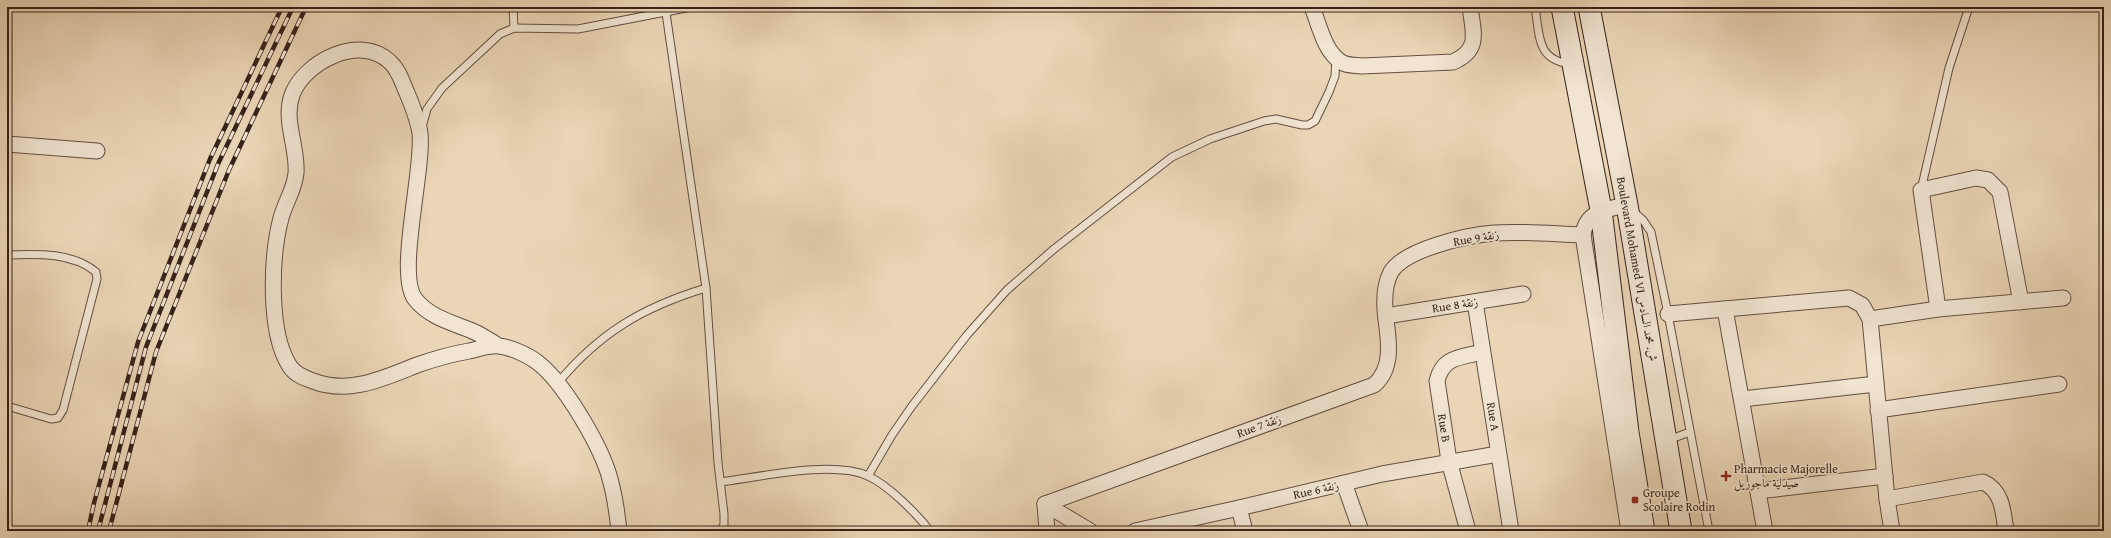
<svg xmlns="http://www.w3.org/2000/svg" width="2111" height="538" viewBox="0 0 2111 538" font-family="'Gentium Book Plus',Amiri,serif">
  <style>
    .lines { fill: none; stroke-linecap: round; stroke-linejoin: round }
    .service-casing { stroke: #634f40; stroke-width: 9 }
    .minor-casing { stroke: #634f40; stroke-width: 17 }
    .secondary-casing { stroke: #362219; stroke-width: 23 }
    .service { stroke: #f1e4d0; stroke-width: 7 }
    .minor { stroke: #f1e4d0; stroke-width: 15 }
    .secondary { stroke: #f1e4d0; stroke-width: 21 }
    .rail-casing { stroke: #362219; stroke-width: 4.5 }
    .rail { stroke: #f1e4d0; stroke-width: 3; stroke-dasharray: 9; stroke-linecap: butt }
    .poi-dot { fill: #8f2418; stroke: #f1e4d0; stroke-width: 1.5 }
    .labels { text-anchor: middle; stroke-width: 3.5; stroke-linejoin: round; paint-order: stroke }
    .street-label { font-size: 12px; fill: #362219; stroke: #f1e4d0 }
    .poi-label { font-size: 12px; fill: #362219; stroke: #f1e4d0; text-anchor: start }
  </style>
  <rect width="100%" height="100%" fill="#ead6b7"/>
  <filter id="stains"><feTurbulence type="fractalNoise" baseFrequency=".005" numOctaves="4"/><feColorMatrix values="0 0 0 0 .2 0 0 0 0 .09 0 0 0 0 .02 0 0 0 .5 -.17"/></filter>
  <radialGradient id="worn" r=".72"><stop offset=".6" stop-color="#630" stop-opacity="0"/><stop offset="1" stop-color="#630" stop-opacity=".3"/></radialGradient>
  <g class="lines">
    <g class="service-casing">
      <g id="service">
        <path d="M513 7 514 28"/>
        <path d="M1535 7C1540 36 1536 60 1571 64"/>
        <path d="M666 13 706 288 718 463 724 514V525L720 531"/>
        <path d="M422 127 427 109 442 88 500 34 514 28 578 29 691 7"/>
        <path d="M1921 190 1949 68 1969 7"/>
        <path d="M1632 210 1643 220 1651 232 1668 314 1709 531"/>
        <path d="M7 255C36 254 72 252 96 272L97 279 63 410 58 418 51 419 7 406"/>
        <path d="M557 384C599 333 643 307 706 288"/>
        <path d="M1668 440 1690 432"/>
        <path d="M868 476 892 435 912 406 967 335 1007 290 1054 249 1172 157 1210 139 1264 121 1276 119 1302 125H1308L1315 121 1329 92 1335 76 1336 58"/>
        <path d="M721 482C760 477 833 460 868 476 888 485 917 514 930 531"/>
      </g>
    </g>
    <g class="minor-casing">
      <g id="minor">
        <path d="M1312 7C1319 24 1324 51 1341 62 1347 66 1355 65 1362 66L1453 62C1481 50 1473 32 1470 7"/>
        <path d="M7 144 97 151"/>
        <path d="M1627 205C1607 209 1586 211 1583 235L1629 531"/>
        <path id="s1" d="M1475 302 1511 531"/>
        <path d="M1725 309 1765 531"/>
        <path d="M1938 309 1921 190 1976 178 1988 180 2000 192 2021 302"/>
        <path d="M1668 314 1849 298 1862 305 1870 319 1887 499 1892 531"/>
        <path d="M1386 316 1523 294"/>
        <path d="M1870 319 1938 309 2063 298"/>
        <path d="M497 345C491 341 484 337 477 333 455 323 431 319 415 299 396 274 424 170 420 133 418 120 412 105 407 93 402 82 399 70 390 62 360 33 304 62 292 95 283 121 298 147 296 173 295 188 285 203 281 218 271 256 268 331 289 365 294 374 304 378 313 381 349 395 384 378 417 365 434 359 452 354 469 351 478 349 490 345 499 346 510 347 528 355 537 362 563 381 598 442 608 472 614 491 617 511 619 531"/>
        <path d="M1742 399 1876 384"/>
        <path d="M1878 410 2059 384"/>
        <path d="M1344 483 1361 531"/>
        <path d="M1758 491 1885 476"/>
        <path d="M1887 499 1983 482C2003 491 2003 512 2006 531"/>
        <path d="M1045 504 1374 385C1393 369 1389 342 1386 320 1384 305 1384 285 1391 272 1405 249 1468 235 1494 233 1524 231 1553 234 1583 235"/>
        <path d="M1045 504 1090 531"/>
        <path d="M1045 504 1047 531"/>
        <path d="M1239 508 1245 531"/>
        <path d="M1135 531 1239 508 1382 474 1498 454"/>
        <path d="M1468 531 1449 461 1437 381C1443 356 1460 358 1482 352"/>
      </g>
    </g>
    <g class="secondary-casing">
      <g id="secondary">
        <path d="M1562 7 1601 210 1628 432 1644 531"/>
        <path d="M1589 7 1627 205 1681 531"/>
      </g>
    </g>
    <use href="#service" class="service"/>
    <use href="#minor" class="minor"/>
    <use href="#secondary" class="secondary"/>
    <g class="rail-casing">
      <g id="rail">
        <path d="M88 531 94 503 138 342 210 159 282 7"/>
        <path d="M98 531 146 347 218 164 293 7"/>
        <path d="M109 531 156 352 229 170 306 7"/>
      </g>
    </g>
    <use href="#rail" class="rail"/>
  </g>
  <g class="poi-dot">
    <path d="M1724 470h4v4h4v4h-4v4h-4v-4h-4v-4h4z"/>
    <rect x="1631" y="496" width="8" height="8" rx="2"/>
  </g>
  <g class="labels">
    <g class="street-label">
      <text transform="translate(1476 238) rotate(-10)" y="4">Rue 9 زنقة</text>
      <text transform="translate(1637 269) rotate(80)" y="4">Boulevard Mohamed VI ش. محمد السادس</text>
      <text transform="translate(1455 305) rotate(-9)" y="4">Rue 8 زنقة</text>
      <text dy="4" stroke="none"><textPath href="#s1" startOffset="116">Rue A</textPath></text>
      <text transform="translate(1259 426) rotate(-20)" y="4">Rue 7 زنقة</text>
      <text transform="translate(1444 428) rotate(81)" y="4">Rue B</text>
      <text transform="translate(1316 490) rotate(-13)" y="4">Rue 6 زنقة</text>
    </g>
    <g class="poi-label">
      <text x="1734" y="473">Pharmacie Majorelle<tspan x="1734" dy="14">صيدلية ماجوريل</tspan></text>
      <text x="1643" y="497">Groupe<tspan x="1643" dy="14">Scolaire Rodin</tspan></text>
    </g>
  </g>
  <rect width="2111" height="538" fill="none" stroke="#ead6b7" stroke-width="24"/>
  <rect x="8" y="8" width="2095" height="522" fill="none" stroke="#362219" stroke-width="2"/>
  <rect x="12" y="12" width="2087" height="514" fill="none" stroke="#362219"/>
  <rect width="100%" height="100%" filter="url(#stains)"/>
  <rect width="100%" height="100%" fill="url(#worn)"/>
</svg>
